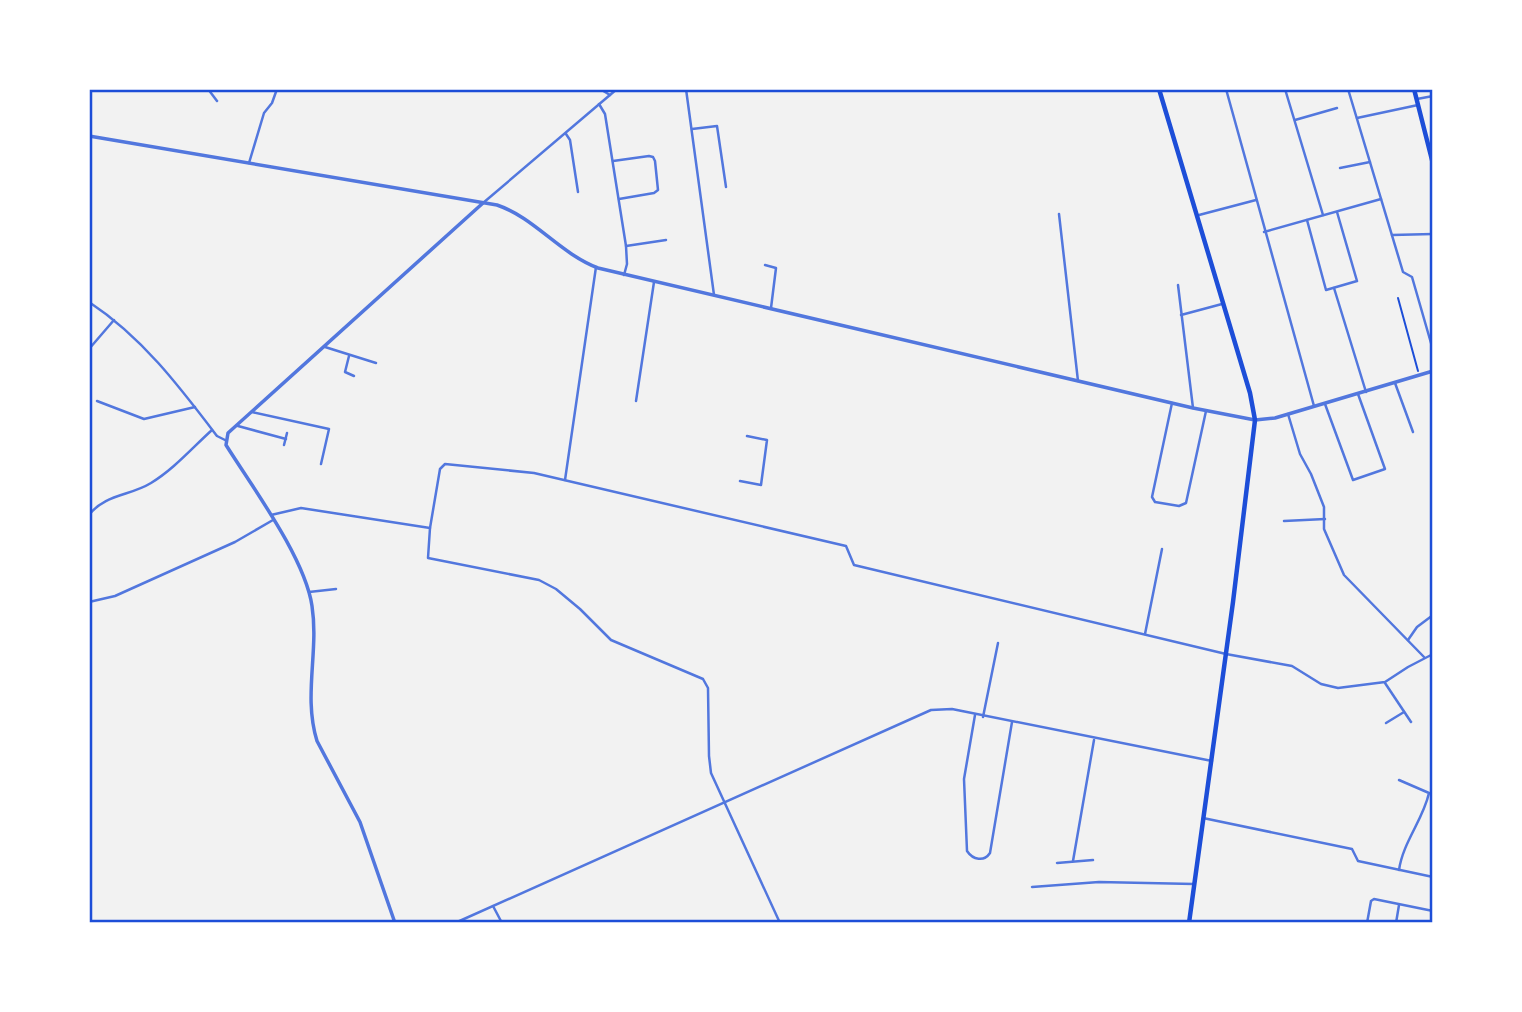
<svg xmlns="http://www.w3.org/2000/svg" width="1522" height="1012" viewBox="0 0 1522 1012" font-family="Signika,sans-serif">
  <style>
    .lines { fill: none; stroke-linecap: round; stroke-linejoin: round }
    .path { stroke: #1d4ed8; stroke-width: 2 }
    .minor { stroke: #5277de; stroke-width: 2.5 }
    .tertiary { stroke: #5277de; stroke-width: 3.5 }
    .secondary { stroke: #1d4ed8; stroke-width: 4.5 }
    .trunk { stroke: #1d4ed8; stroke-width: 4.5 }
    .neatline { fill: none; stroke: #1d4ed8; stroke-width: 2.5 }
  </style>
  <rect width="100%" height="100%" fill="#f2f2f2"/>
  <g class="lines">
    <path class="path" d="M1398 298 1418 371"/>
    <g class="minor">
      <path d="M154 89V90"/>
      <path d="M208 89 217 101"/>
      <path d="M600 89 610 95"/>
      <path d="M686 89 714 295"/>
      <path d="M1226 89 1314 406"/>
      <path d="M1285 89 1323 215"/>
      <path d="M1348 89 1403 272 1412 277 1433 350"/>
      <path d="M1417 99 1433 96"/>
      <path d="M599 104 605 114 626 246 627 264 624 275"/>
      <path d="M1357 118 1418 105"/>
      <path d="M1295 120 1337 108"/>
      <path d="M692 129 717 126 726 187"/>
      <path d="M566 134 570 140 578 192"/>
      <path d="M613 161 649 156 653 157 655 161 658 190 654 193 619 199"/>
      <path d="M249 163 264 113 272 103 277 89"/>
      <path d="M1340 168 1370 162"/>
      <path d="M483 203 617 89"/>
      <path d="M1059 214 1078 381"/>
      <path d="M1199 215 1256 200"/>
      <path d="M1307 220 1326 290 1357 281 1337 212"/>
      <path d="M1264 232 1381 199"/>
      <path d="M1392 235 1433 234"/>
      <path d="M626 246 666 240"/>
      <path d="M765 265 776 268 771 308"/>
      <path d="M1178 285 1193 408"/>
      <path d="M1334 288 1366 392"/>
      <path d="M89 302C142 337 179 386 217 436L225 440"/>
      <path d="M1181 315 1222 304"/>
      <path d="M325 347 376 363"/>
      <path d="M89 349 114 320"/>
      <path d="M349 356 345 372 354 376"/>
      <path d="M1395 383 1413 432"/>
      <path d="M97 401 144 419 195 407"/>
      <path d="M636 401 654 282"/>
      <path d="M1172 403 1152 497 1155 502 1179 506 1186 503 1206 411"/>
      <path d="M1325 404 1353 480 1385 469 1358 394"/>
      <path d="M252 412 329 429 321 464"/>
      <path d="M1288 414 1300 454 1311 474 1324 507V529L1344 575 1424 657"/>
      <path d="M238 426 286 439"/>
      <path d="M284 445 287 433"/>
      <path d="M565 480 596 267"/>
      <path d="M740 481 761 485 767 440 747 436"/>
      <path d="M89 515C105 494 130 496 151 483 174 469 192 448 212 430"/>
      <path d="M271 515 301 508 430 528"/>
      <path d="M1284 521 1325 519"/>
      <path d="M309 592 336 589"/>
      <path d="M89 602 115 596 235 542 273 520"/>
      <path d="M1145 634 1162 549"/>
      <path d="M1408 640 1417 627 1433 615"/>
      <path d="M1385 683 1411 722"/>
      <path d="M975 715 964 779 967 851C973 860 984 862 990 853L1012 722"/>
      <path d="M983 717 998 643"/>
      <path d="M1386 723 1404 712"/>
      <path d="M1399 780 1429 793C1423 820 1403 842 1399 870"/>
      <path d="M1203 818 1352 849 1358 861 1433 877"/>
      <path d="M1073 861 1094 740"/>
      <path d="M1057 863 1093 860"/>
      <path d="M1032 887 1099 882 1194 884"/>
      <path d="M493 906 502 923"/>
      <path d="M455 923 931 710 952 709 1212 761"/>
      <path d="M780 923 711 773 709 756 708 688 703 679 611 640 580 609 556 589 539 580 428 558 430 528 440 469 445 464 534 473 846 546 854 565 1226 654 1292 666 1321 684 1338 688 1385 682 1408 667 1433 654"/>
      <path d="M1367 923 1371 901 1374 899 1433 911"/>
      <path d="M1396 923 1399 905"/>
    </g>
    <g class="tertiary">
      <path d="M89 136 497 205C535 218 559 253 598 268L1193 408 1255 420 1275 418 1433 371"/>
      <path d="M395 923 360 822 317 741C303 696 319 652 312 606 305 558 253 488 226 445L228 433 483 203"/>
    </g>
    <path class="secondary" d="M1159 89 1250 393 1255 420 1233 602 1189 923"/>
    <path class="trunk" d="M1414 89 1433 164"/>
  </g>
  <rect width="1522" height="1012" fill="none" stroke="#ffffff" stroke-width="182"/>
  <rect x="91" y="91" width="1340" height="830" class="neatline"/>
</svg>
